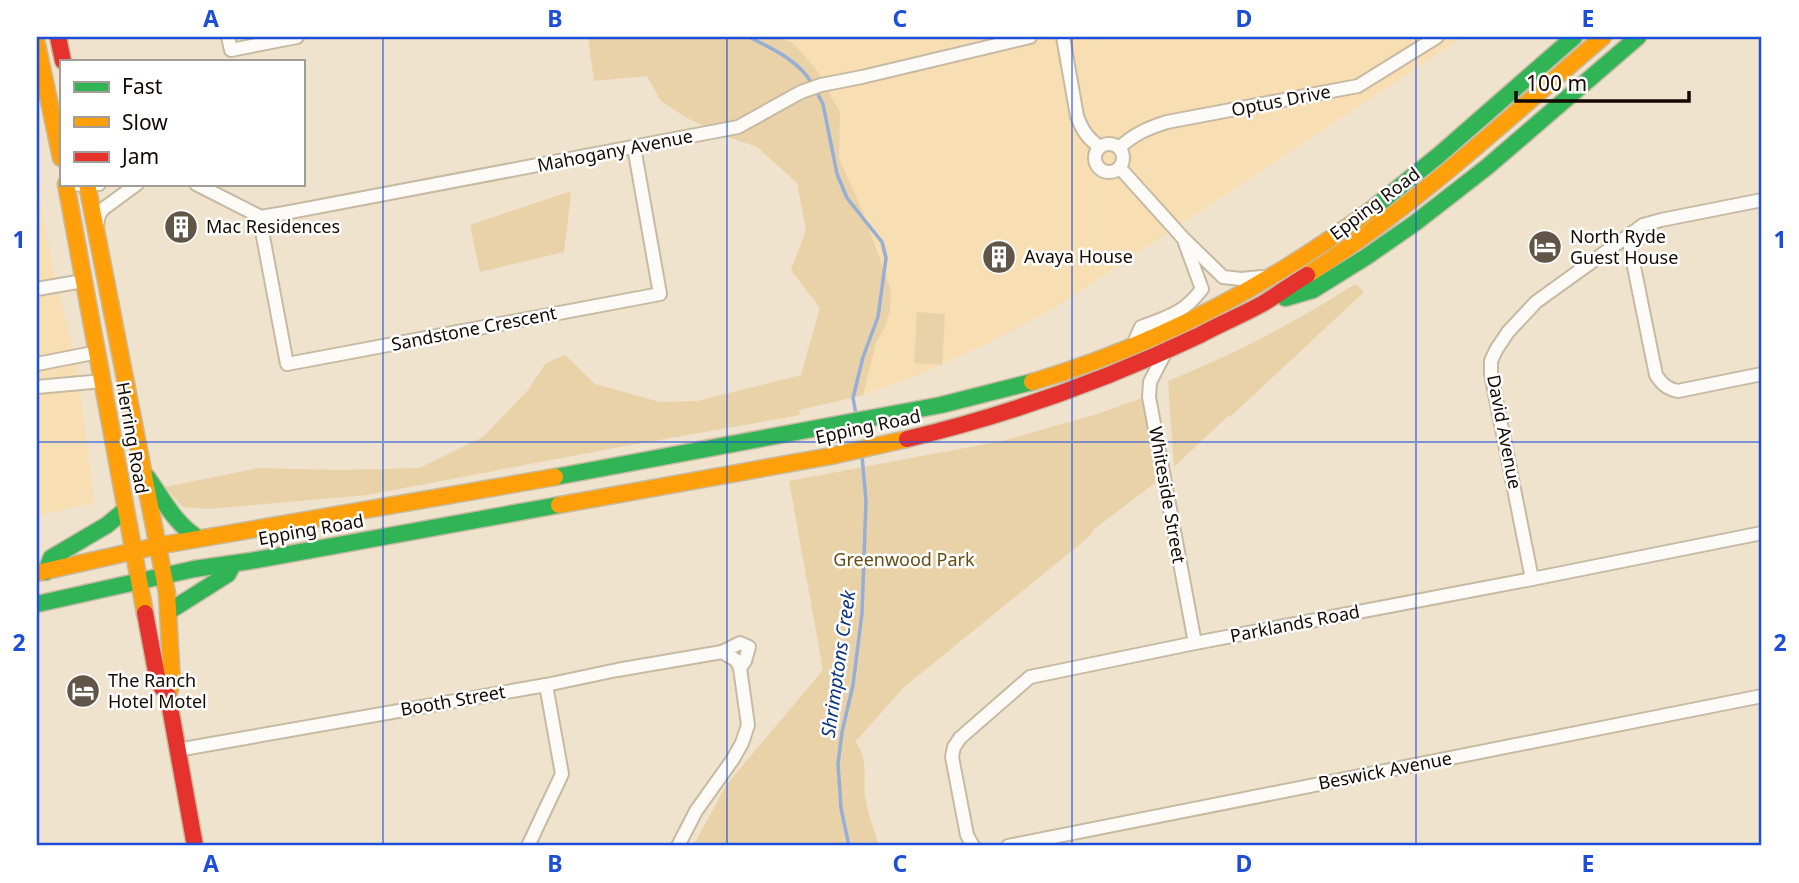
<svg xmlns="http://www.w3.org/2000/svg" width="1799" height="883" viewBox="0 0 1799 883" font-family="'Noto Sans',sans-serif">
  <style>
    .built { fill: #f7deb3 }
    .green { fill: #e9d1a8 }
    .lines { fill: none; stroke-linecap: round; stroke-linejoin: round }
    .stream { stroke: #97aed5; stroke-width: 3.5 }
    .street-casing { stroke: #c7baa3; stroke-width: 16 }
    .fast-casing { stroke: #c7baa3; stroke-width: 19 }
    .slow-casing { stroke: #c7baa3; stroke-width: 19 }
    .jam-casing { stroke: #c7baa3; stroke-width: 19 }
    .street { stroke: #fdfbf8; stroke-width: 12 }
    .fast { stroke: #30b455; stroke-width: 16 }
    .slow { stroke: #ff9f0a; stroke-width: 16 }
    .jam { stroke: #e5322d; stroke-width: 16 }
    .grid { fill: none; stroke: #1d4ed8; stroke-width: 2; stroke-opacity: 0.55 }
    .labels { text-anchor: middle; stroke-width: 5; stroke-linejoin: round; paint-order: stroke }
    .street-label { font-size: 18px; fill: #140900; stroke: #fff }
    .poi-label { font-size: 18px; fill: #140900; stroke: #fff; text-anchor: start }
    .park-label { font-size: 18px; fill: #684c11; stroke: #fff }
    .water-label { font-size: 19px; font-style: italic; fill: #093480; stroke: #fff }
    .neatline { fill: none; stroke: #1d4ed8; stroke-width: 2.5 }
    .grid-label { font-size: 23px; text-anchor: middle; font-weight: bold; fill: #1d4ed8 }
  </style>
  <rect width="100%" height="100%" fill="#f0e3cd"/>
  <g class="built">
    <path d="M777 37H1463L1053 309 984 345 916 376 863 395 876 343 885 327 891 290 862 210 839 158 840 111 816 69 793 43Z"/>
    <path d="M37 137 41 207 54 274 77 364 94 503 37 516Z"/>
  </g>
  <g class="green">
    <path d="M588 37H777L793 43 816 69 840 112 839 158 862 210 891 290 890 310 885 327 876 343 863 395 799 410 800 415 614 448 367 495 209 509 183 507 165 487 258 468 340 470 419 468 483 437 528 390 546 363 565 355 595 384 660 402 697 401 801 375 820 308 791 270 806 230 797 183 757 147 722 135 685 117 660 100 647 76 594 81Z"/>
    <path d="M568 192 571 193 564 252 480 272 470 225Z"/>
    <path d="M1355 284 1364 292 1230 417 1229 415 1174 467 1168 381C1233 355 1296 322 1355 284Z"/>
    <path d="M917 312 945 314 942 365 914 363Z"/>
    <path d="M1145 397 1160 479 1093 530 1090 536 903 688 855 742C871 760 861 781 866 802 869 817 875 832 879 846H693L727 784 823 670 789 481 1002 441 1094 415Z"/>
  </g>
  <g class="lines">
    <g class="stream">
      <path d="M749 37C771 48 800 61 812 84"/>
      <path d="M816 91 823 104 837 174 847 198 882 242 886 258 878 317 863 357 853 398 856 414"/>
      <path d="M849 846 841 808 838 764 842 732 853 685 862 613 866 501 862 456"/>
    </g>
    <g class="street-casing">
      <g id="street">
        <path d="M228 37 231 50 297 37"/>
        <path d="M1063 37 1077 116C1082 130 1088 139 1100 147"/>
        <circle cx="1109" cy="158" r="14"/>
        <path d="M1119 148C1134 134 1148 128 1167 122L1358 86 1437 37"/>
        <path d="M1120 168 1183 238 1223 277 1241 279 1262 277"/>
        <path d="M67 184 87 185 99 184"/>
        <path d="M196 184 261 217 290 212 738 127 801 92 821 85 862 77 1030 37"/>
        <path d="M261 217 262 231 287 364 660 294 634 147"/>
        <path d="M97 225 99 215 103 209 137 184"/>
        <path d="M1628 237 1656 375C1662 384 1667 389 1678 391L1762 374"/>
        <path d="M37 289 83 281"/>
        <path d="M1133 345 1141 327C1168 317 1184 313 1202 289L1185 243"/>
        <path d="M1166 351 1150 382 1149 397 1195 643"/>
        <path d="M37 364 98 352"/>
        <path d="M37 387 103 381"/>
        <path d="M1532 579 1491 374V361L1496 350 1508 332 1536 302 1643 225 1661 220 1762 200"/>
        <path d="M722 652 740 643 749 647 745 661 740 668"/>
        <path d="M177 750 546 685 617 670 722 652 736 660 740 668 748 725 742 743 733 759 696 811 678 846"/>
        <path d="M528 846 562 774 546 685"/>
        <path d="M973 846 967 835 952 757 954 747 960 738 1030 677 1195 643 1532 579 1762 533"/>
        <path d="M1008 846 1762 696"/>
      </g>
    </g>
    <g class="fast-casing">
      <g id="fast">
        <path d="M1371 210 1439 155 1574 37"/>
        <path d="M1285 298 1313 290 1366 257 1415 223 1487 167 1638 37"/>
        <path d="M147 477C163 499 174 523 198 538"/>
        <path d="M555 477 941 405 1032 382"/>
        <path d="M46 572 51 558 107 525 125 510"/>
        <path d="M37 604 194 569 250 561 559 505"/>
        <path d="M168 612 228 574 233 564"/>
      </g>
    </g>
    <g class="slow-casing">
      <g id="slow">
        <path d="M37 44 61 158"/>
        <path d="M66 184 145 613"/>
        <path d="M87 184 167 593 172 682 168 696"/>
        <path d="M1307 275C1414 207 1507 119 1603 37"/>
        <path d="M1032 382C1154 346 1269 285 1371 210"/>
        <path d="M559 505 831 456 907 439"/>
        <path d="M37 573 157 546 555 477"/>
      </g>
    </g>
    <g class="jam-casing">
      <g id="jam">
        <path d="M58 37 63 61"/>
        <path d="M907 439C1008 415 1106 380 1200 335 1220 324 1242 315 1262 304 1277 295 1292 284 1307 275"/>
        <path d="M145 613 158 682 168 696 195 846"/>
      </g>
    </g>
    <use href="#street" class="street"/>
    <use href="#fast" class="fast"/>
    <use href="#slow" class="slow"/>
    <use href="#jam" class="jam"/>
  </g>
  <path class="grid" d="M383 37V846M727 37V846M1072 37V846M1416 37V846M37 442H1762"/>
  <defs>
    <g id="building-disc" transform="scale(1.75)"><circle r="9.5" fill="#615548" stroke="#fff"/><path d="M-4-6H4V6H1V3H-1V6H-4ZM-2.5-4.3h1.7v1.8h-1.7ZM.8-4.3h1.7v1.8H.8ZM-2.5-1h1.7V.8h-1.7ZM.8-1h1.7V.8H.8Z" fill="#fff"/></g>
    <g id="hotel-disc" transform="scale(1.75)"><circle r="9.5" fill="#615548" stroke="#fff"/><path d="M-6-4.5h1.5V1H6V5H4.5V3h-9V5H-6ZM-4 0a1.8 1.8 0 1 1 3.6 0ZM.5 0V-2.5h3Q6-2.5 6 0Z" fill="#fff"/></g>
  </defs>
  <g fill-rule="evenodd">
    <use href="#building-disc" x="181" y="227"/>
    <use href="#hotel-disc" x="1545" y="247"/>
    <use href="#building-disc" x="999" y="257"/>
    <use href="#hotel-disc" x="83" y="691"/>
  </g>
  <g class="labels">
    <g class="street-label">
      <text transform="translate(1281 101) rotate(-11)" y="6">Optus Drive</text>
      <text transform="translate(615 151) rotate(-11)" y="6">Mahogany Avenue</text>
      <text transform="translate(1375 204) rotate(-37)" y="6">Epping Road</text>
      <text transform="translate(474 329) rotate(-11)" y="6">Sandstone Crescent</text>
      <text transform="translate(868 427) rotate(-12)" y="6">Epping Road</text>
      <text transform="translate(1504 432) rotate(79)" y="6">David Avenue</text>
      <text transform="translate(132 438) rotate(80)" y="6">Herring Road</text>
      <text transform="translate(1167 495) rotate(80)" y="6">Whiteside Street</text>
      <text transform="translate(311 530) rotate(-10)" y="6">Epping Road</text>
      <text transform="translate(1295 624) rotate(-11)" y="6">Parklands Road</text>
      <text transform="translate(453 701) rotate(-10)" y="6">Booth Street</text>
      <text transform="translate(1385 771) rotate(-11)" y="6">Beswick Avenue</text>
    </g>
    <g class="poi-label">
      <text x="206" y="233">Mac Residences</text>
      <text x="1570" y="243">North Ryde<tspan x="1570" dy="21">Guest House</tspan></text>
      <text x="1024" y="263">Avaya House</text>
      <text x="108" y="687">The Ranch<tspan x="108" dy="21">Hotel Motel</tspan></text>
    </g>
    <g class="park-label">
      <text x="904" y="566">Greenwood Park</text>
    </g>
    <g class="water-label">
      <text transform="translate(838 664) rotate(-82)" y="7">Shrimptons Creek</text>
    </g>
  </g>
  <rect width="1799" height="883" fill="none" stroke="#ffffff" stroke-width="77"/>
  <rect x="60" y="60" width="245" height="126" fill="#ffffff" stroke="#a19d99" stroke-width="2"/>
  <rect x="74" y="82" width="35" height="10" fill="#30b455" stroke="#a19d99" stroke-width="2"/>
  <text x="122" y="94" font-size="21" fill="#140900">Fast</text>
  <rect x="74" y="117" width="35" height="10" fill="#ff9f0a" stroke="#a19d99" stroke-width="2"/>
  <text x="122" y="130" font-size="21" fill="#140900">Slow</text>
  <rect x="74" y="152" width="35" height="10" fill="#e5322d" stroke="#a19d99" stroke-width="2"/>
  <text x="122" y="164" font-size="21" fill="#140900">Jam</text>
  <path d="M1516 91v10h173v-10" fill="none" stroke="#140900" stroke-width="3.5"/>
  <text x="1526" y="91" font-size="21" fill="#140900" stroke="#ffffff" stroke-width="5" paint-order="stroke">100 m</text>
  <rect x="38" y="38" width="1722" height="806" class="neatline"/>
  <g class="grid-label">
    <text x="211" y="27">A</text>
    <text x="555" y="27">B</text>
    <text x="900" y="27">C</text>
    <text x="1244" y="27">D</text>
    <text x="1588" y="27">E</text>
    <text x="19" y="248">1</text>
    <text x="1780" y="248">1</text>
    <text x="19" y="651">2</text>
    <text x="1780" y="651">2</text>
    <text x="211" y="872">A</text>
    <text x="555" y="872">B</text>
    <text x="900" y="872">C</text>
    <text x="1244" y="872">D</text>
    <text x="1588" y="872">E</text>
  </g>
</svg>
